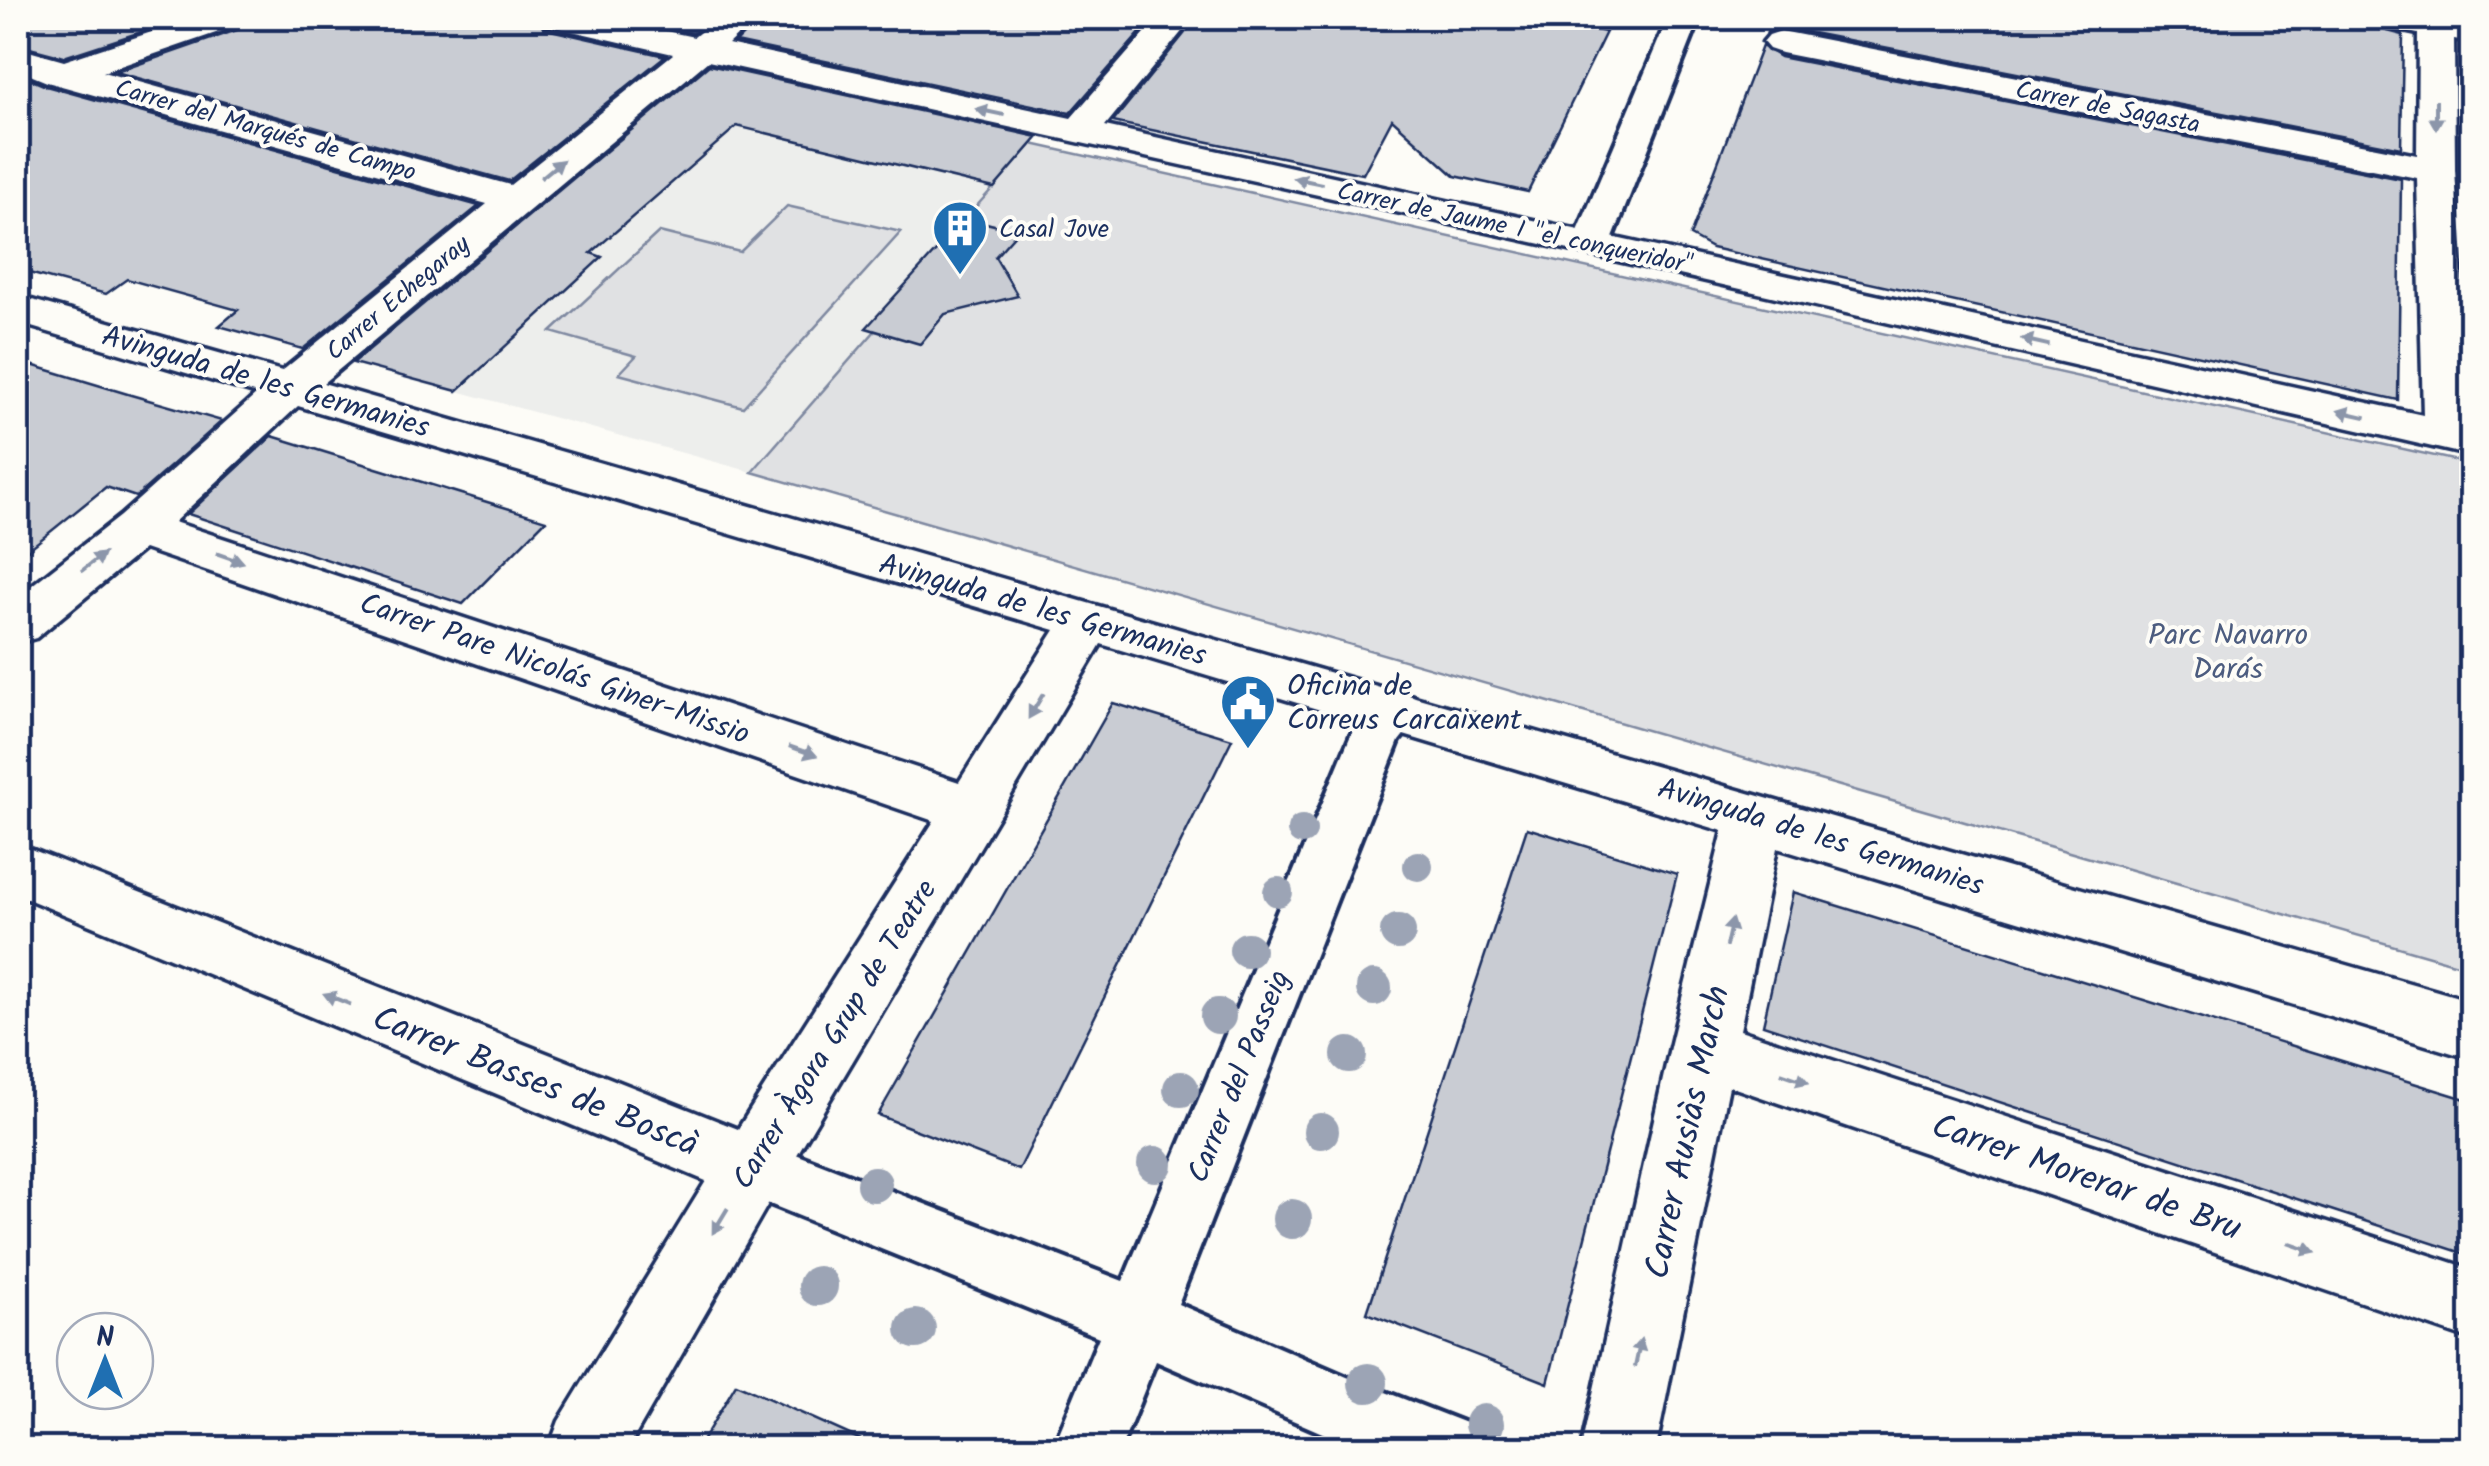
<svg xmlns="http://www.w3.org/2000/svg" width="2489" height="1466" viewBox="0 0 2489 1466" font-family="Kalam,sans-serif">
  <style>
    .built { fill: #edeeec }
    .green { fill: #e0e1e3; stroke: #7e88a0; stroke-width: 2.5 }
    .building { fill: #c9ccd3; stroke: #1b2f5e; stroke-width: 2.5 }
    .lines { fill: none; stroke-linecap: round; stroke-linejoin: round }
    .pedestrian-casing { stroke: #1b2f5e; stroke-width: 8 }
    .minor-casing { stroke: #1b2f5e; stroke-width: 7 }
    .pedestrian { fill: #fdfcf7; fill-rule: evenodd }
    .minor { fill: #fdfcf7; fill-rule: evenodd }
    .tree { fill: #9ca4b5 }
    .oneway { fill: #8c96aa }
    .labels { text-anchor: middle; stroke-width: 8; stroke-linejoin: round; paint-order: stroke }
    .far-street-label { font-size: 25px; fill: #1b2f5e; stroke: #fdfcf7 }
    .far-poi-label { font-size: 25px; fill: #1b2f5e; stroke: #fdfcf7; text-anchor: start }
    .street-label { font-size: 30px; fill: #1b2f5e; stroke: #fdfcf7 }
    .park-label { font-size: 30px; fill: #4c5c7f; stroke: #fdfcf7 }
    .poi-label { font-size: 30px; fill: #1b2f5e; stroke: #fdfcf7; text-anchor: start }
    .near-street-label { font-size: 35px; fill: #1b2f5e; stroke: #fdfcf7 }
  </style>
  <rect width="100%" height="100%" fill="#fdfcf7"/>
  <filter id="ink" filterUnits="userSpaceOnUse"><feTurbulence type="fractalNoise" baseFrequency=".01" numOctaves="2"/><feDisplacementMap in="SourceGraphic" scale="20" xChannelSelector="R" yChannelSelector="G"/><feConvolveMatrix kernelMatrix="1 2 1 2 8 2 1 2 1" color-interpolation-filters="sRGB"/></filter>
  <g filter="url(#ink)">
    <path class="built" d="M708 70 1032 144 866 328 875 331 752 472 359 364Z"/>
    <g class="green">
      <path d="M1032 144 2471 464V968L752 472 875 331 920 343 1017 231 966 218Z"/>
      <path d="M787 206 901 232 743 407 619 374 636 356 551 332 659 232 740 252Z"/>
    </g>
    <g class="building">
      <path d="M18 18H184L64 57 18 45Z"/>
      <path d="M248 18H537L545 29 665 56 509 181 116 72 240 29Z"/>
      <path d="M620 18H713L693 33Z"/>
      <path d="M760 18H1153L1070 113 736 42Z"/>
      <path d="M1197 18H1532L1606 32 1528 192 1455 176 1392 119 1363 174 1113 122Z"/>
      <path d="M1772 18H2319L2372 27 2403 35 2401 148 1782 27 1767 32Z"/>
      <path d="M1762 46 1780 57 2401 179 2398 400 1712 248 1690 236Z"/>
      <path d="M709 65 1038 137 994 188 737 126 591 253 602 257 457 391 353 363Z"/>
      <path d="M18 74 46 86 479 206 303 349 219 326 238 310 127 279 106 294 18 270Z"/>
      <path d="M966 218 1018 231 995 257 1018 296 945 314 920 344 866 328Z"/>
      <path d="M18 361 131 395 222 421 136 497 106 487 18 558Z"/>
      <path d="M272 436 546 520 463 604 188 514Z"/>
      <path d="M1113 703 1232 739 1019 1170 878 1115Z"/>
      <path d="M1527 828 1677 874 1548 1383 1367 1313Z"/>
      <path d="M1793 892 2472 1101V1256L1763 1025Z"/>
      <path d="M736 1384 879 1448H698Z"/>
    </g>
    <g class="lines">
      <g class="pedestrian-casing">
        <g id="pedestrian">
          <path d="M1668 18H1700L1611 243 1605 251 1592 254 1579 251 1573 243Z"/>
          <path d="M1398 692 1415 697 1423 711 1399 741 1178 1304 1347 1377 1468 1424 1478 1448H1357L1156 1361 1121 1448H1053L1099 1337 730 1188 721 1167 730 1146 752 1137 1123 1281 1353 730C1364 710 1377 699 1398 692Z"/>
        </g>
      </g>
      <g class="minor-casing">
        <path id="minor" d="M194 18H244L239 25 103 72 510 185 673 54 546 25 541 18H604L694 37 718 18H756L728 44 1071 118 1158 18H1193L1105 126 2423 415 2417 178 1781 53 1769 49 1763 42 1769 35 1781 31 2417 155 2418 34 2375 25 2370 18H2453L2472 21V42L2454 39 2455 170 2472 456 1592 255 708 61 323 383 2472 1001V1059L1777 848 1740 1030 2472 1269V1340L1729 1086 1656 1448H1581L1670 1047 1723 831 1101 644 776 1190 628 1448H549L559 1421 706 1181 18 895V844L738 1129 934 821 144 549 36 638 18 643V596L120 516 257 394 18 323V296L282 371 487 204 47 82 18 70V48L64 61ZM298 406 1055 630 959 782 174 522Z"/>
      </g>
      <use href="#pedestrian" class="pedestrian"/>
      <use href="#minor" class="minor"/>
    </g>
    <g class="tree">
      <circle cx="1302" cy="830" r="15"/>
      <circle cx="1418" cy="866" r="15"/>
      <circle cx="1278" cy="892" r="15"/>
      <circle cx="1398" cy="932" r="18"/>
      <circle cx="1247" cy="950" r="18"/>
      <circle cx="1374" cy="988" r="18"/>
      <circle cx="1218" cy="1016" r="18"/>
      <circle cx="1349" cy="1055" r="18"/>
      <circle cx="1181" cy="1089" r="18"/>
      <circle cx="1321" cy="1131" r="18"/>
      <circle cx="1155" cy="1164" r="18"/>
      <circle cx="874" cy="1184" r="18"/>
      <circle cx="1292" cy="1219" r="20"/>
      <circle cx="818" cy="1286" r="20"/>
      <circle cx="916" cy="1329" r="20"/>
      <circle cx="1368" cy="1383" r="20"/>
      <circle cx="1484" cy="1424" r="20"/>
    </g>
    <defs><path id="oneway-solid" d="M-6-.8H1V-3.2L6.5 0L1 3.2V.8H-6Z" transform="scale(2.5)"/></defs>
    <g class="oneway">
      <use href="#oneway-solid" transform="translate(990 112) rotate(-168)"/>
      <use href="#oneway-solid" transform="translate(2436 115) rotate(90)"/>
      <use href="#oneway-solid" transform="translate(552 169) rotate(-39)"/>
      <use href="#oneway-solid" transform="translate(1308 181) rotate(-168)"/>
      <use href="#oneway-solid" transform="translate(2035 342) rotate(-167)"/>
      <use href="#oneway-solid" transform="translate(2352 414) rotate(-167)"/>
      <use href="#oneway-solid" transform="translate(230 558) rotate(19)"/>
      <use href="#oneway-solid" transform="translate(93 562) rotate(-38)"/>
      <use href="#oneway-solid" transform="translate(1036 706) rotate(121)"/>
      <use href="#oneway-solid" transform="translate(803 751) rotate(19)"/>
      <use href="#oneway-solid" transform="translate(1729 933) rotate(-77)"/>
      <use href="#oneway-solid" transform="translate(337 999) rotate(-158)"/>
      <use href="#oneway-solid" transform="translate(1795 1078) rotate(19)"/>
      <use href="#oneway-solid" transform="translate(720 1221) rotate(121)"/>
      <use href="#oneway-solid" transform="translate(2302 1248) rotate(19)"/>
      <use href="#oneway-solid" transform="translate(1638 1353) rotate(-78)"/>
    </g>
  </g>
  <defs>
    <g id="building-pin" transform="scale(2.875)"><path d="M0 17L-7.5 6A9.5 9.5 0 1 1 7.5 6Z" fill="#1f6fb2" stroke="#fdfcf7"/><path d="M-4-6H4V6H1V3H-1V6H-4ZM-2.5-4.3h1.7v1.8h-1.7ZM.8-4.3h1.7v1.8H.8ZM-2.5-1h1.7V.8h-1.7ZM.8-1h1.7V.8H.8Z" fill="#fff"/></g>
    <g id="civic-pin" transform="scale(2.875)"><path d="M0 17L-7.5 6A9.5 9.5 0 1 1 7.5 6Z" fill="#1f6fb2" stroke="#fdfcf7"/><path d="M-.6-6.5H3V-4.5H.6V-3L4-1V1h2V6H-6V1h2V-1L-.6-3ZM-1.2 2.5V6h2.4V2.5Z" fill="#fff"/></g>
  </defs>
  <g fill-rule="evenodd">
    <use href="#building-pin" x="960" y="228"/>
    <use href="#civic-pin" x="1248" y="702"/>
  </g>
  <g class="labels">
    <g class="far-street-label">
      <text transform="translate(2108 106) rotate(11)" y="9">Carrer de Sagasta</text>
      <text transform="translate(266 129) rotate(16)" y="9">Carrer del Marqués de Campo</text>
      <text transform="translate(1515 227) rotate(12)" y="9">Carrer de Jaume I "el conqueridor"</text>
      <text transform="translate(397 297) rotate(-40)" y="9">Carrer Echegaray</text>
    </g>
    <g class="far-poi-label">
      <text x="999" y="237">Casal Jove</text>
    </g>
    <g class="street-label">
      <text transform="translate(266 381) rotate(16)" y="10">Avinguda de les Germanies</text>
      <text transform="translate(1043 609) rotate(16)" y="10">Avinguda de les Germanies</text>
      <text transform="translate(555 668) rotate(19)" y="10">Carrer Pare Nicolás Giner-Missio</text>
      <text transform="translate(1821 836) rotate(17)" y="10">Avinguda de les Germanies</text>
      <text transform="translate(834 1034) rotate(-58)" y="10">Carrer Àgora Grup de Teatre</text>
      <text transform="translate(1238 1076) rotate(-68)" y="10">Carrer del Passeig</text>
    </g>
    <g class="park-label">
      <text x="2228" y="644">Parc Navarro<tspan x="2228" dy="34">Darás</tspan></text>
    </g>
    <g class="poi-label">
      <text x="1287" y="695">Oficina de<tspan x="1287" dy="34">Correus Carcaixent</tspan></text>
    </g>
    <g class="near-street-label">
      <text transform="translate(536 1080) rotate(22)" y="12">Carrer Basses de Boscà</text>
      <text transform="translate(1686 1132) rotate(-78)" y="12">Carrer Ausiàs March</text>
      <text transform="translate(2087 1176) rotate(19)" y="12">Carrer Morerar de Bru</text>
    </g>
  </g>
  <rect width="2489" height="1466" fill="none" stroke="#fdfcf7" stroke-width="60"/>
  <rect x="30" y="30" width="2429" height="1406" fill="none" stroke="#1b2f5e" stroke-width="4" filter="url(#ink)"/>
  <g transform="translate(105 1361)"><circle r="48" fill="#fdfcf7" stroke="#a3aaba" stroke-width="2.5"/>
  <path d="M0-8L18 38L0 25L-18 38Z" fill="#1f6fb2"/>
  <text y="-15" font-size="28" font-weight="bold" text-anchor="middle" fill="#1b2f5e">N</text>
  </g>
</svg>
